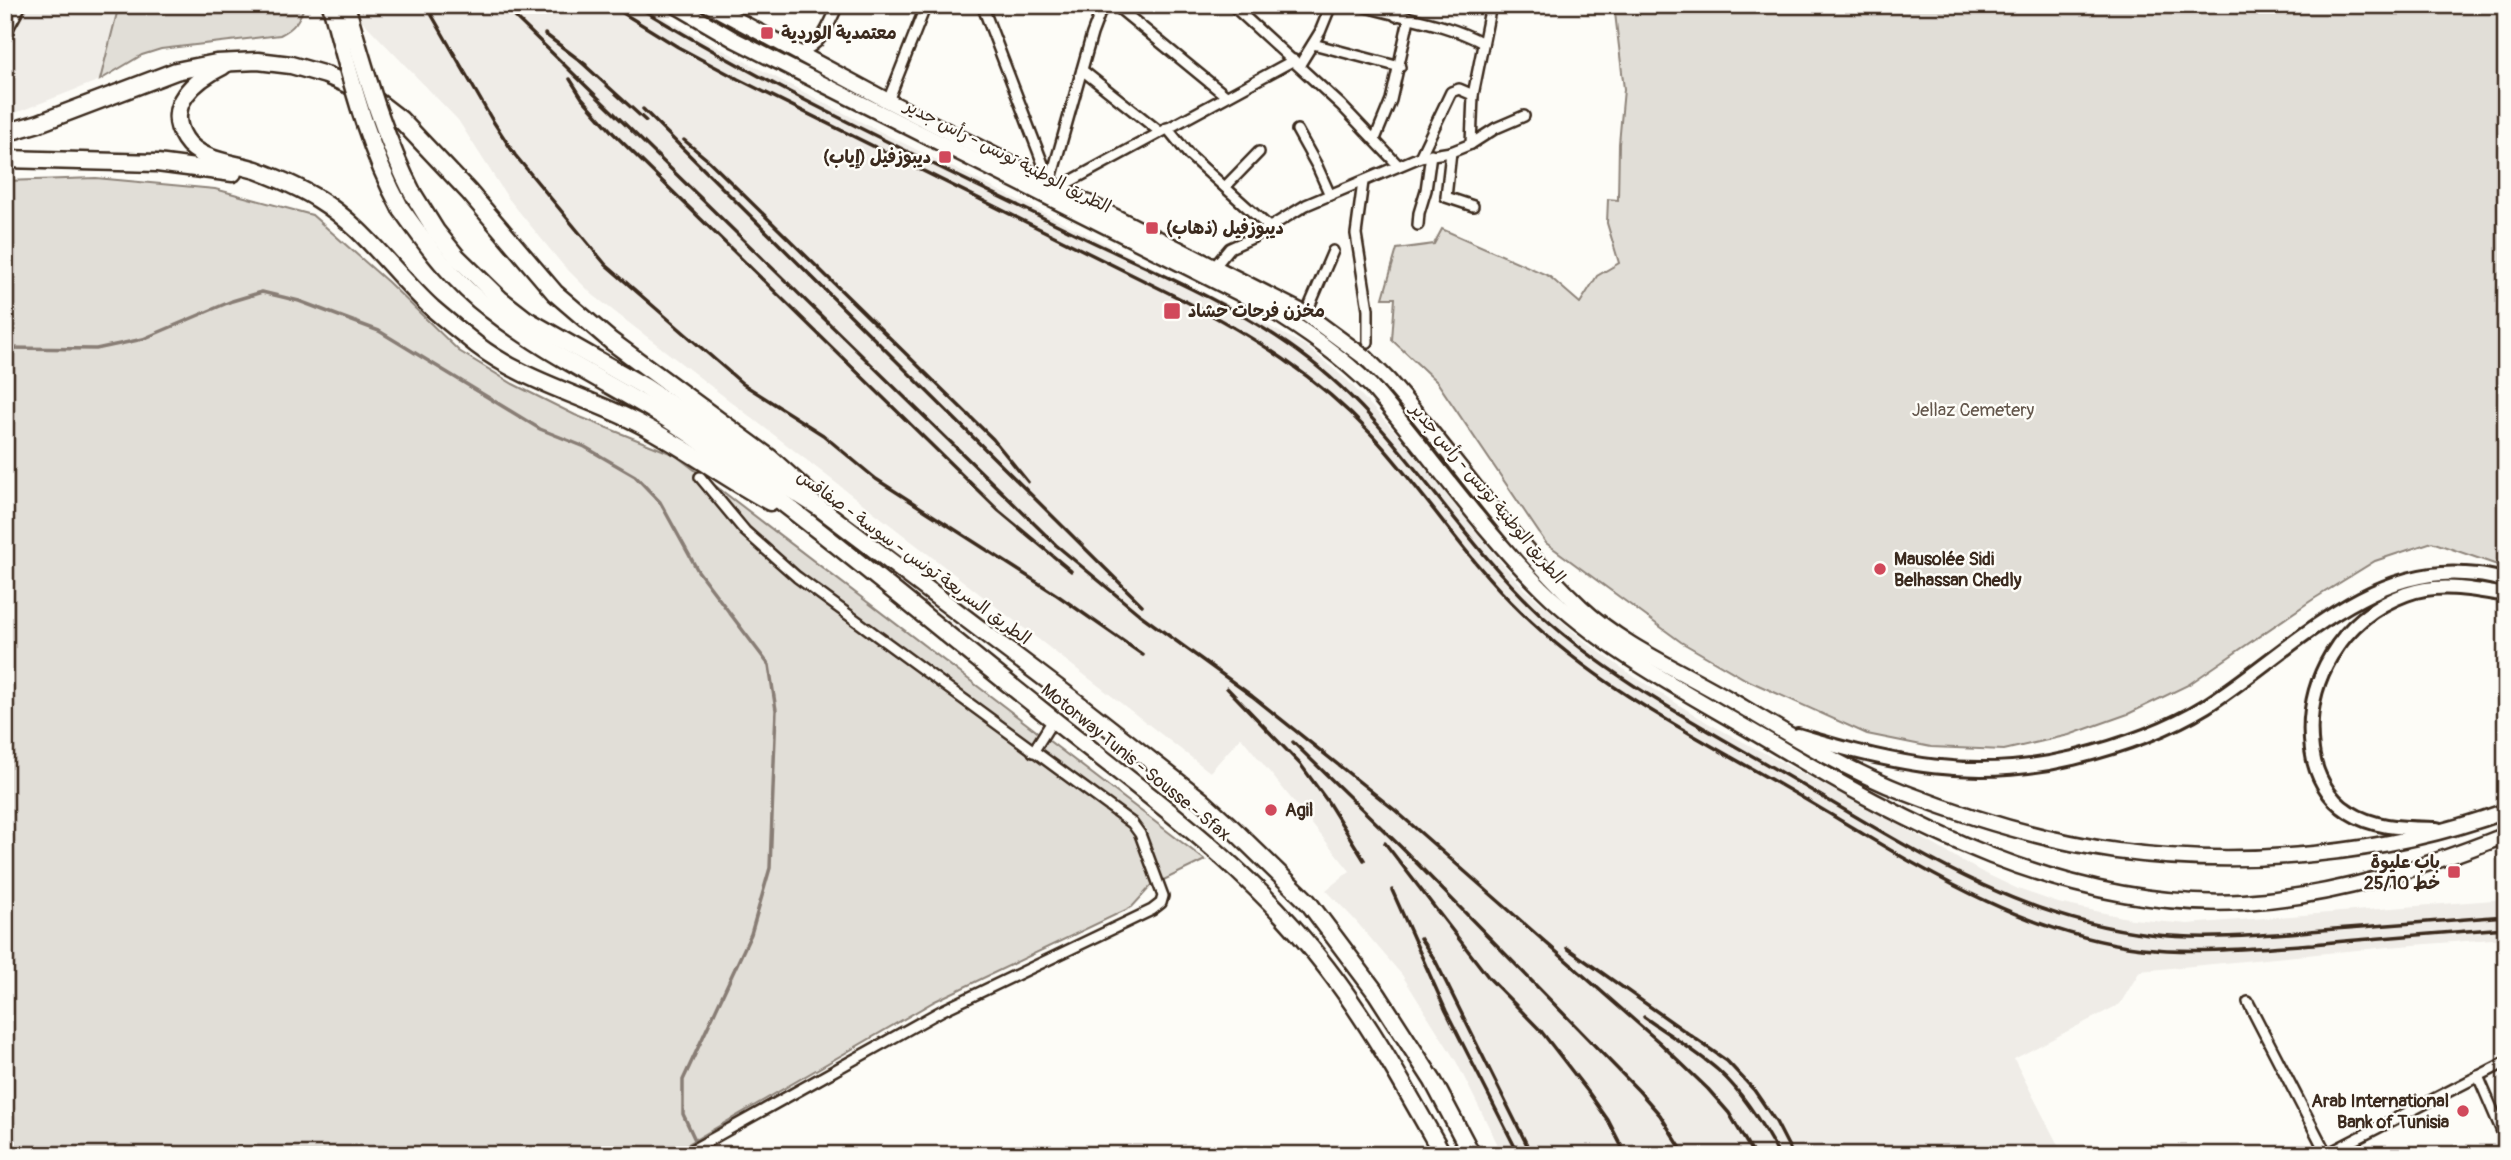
<svg xmlns="http://www.w3.org/2000/svg" width="2511" height="1160" viewBox="0 0 2511 1160" font-family="Pangolin,'Playpen Sans Arabic',sans-serif">
  <style>
    .built { fill: #efece7 }
    .green { fill: #e1ded7; stroke: #8e847a; stroke-width: 2 }
    .lines { fill: none; stroke-linecap: round; stroke-linejoin: round }
    .stream { stroke: #887d74; stroke-width: 3.5 }
    .street-casing { stroke: #3b2a1e; stroke-width: 14 }
    .secondary-casing { stroke: #3b2a1e; stroke-width: 18 }
    .primary-casing { stroke: #3b2a1e; stroke-width: 19 }
    .highway-casing { stroke: #3b2a1e; stroke-width: 21 }
    .street { stroke: #fdfcf7; stroke-width: 9 }
    .secondary { stroke: #fdfcf7; stroke-width: 12 }
    .primary { stroke: #fdfcf7; stroke-width: 14 }
    .highway { stroke: #fdfcf7; stroke-width: 16 }
    .rail { stroke: #3b2a1e; stroke-width: 3.5 }
    .highway-bridge-casing { stroke: #3b2a1e; stroke-width: 21; stroke-linecap: butt }
    .highway-bridge { stroke: #fdfcf7; stroke-width: 16 }
    .poi-dot { fill: #d1495b; stroke: #fdfcf7; stroke-width: 2.5 }
    .labels { text-anchor: middle; stroke-width: 5; stroke-linejoin: round; paint-order: stroke }
    .poi-label { font-size: 18px; font-weight: bold; fill: #3b2a1e; stroke: #fdfcf7; text-anchor: start }
    .street-label { font-size: 18px; fill: #3b2a1e; stroke: #fdfcf7 }
    .park-label { font-size: 18px; fill: #64574c; stroke: #fdfcf7 }
  </style>
  <rect width="100%" height="100%" fill="#fdfcf7"/>
  <filter id="ink" filterUnits="userSpaceOnUse"><feTurbulence type="fractalNoise" baseFrequency=".0143" numOctaves="2"/><feDisplacementMap in="SourceGraphic" scale="14" xChannelSelector="R" yChannelSelector="G"/><feConvolveMatrix kernelMatrix="1 2 1 2 8 2 1 2 1" color-interpolation-filters="sRGB"/></filter>
  <g filter="url(#ink)">
    <g class="built">
      <path d="M5 5H119L100 80 5 117Z"/>
      <path d="M347 5H644L687 31 867 125 1235 308 1306 346 1347 380 1404 441 1500 561 1525 589 1586 642 1630 674 1708 723 1903 827 1980 871 2018 889 2058 903 2132 919 2188 924 2506 899 2505 938 2388 947 2140 971 2120 1004 2014 1059 2063 1155H1503L1456 1061 1402 975 1354 919 1326 890 1350 871 1241 737 1210 772 593 295 562 264 508 198 458 120Z"/>
    </g>
    <g class="green">
      <path d="M119 5H305C299 20 295 28 280 35L161 49 142 55 100 80Z"/>
      <path d="M1616 5H2506V568L2432 542 2375 561 2312 600 2188 685 2128 714 2069 735 2004 750 1931 747 1867 734 1745 679 1681 642 1546 543 1437 382 1392 340 1395 298H1383L1397 249 1434 244 1442 229 1549 276 1580 303 1597 276 1619 263 1607 223 1608 199 1618 200 1619 144 1624 89 1615 13Z"/>
      <path d="M96 178 215 189 312 215 388 282 459 351 513 384 575 415 675 455 1205 860 1151 886 1132 907 935 1001 669 1155H5V181Z"/>
    </g>
    <g class="lines">
      <path class="stream" d="M5 348 96 349 143 339 232 301 262 292 299 301 379 331 540 429 585 447 635 476 660 502 698 571 769 665 776 710 770 868 751 934 683 1080V1114L702 1155"/>
      <g class="street-casing">
        <g id="street">
          <path d="M982 5 1050 182"/>
          <path d="M1115 5 1226 96"/>
          <path d="M1232 5 1341 105 1398 165"/>
          <path d="M1359 5C1402 18 1444 22 1483 43"/>
          <path d="M1396 16 1398 5"/>
          <path d="M5 34 21 5"/>
          <path d="M1313 44 1400 67"/>
          <path d="M799 53C824 43 827 28 838 5"/>
          <path d="M1299 66 1320 32 1331 5"/>
          <path d="M1082 70 1160 132"/>
          <path d="M888 101 926 5"/>
          <path d="M1167 128 1189 155 1269 227"/>
          <path d="M1297 130 1317 166 1330 195"/>
          <path d="M1375 139 1391 100 1409 19"/>
          <path d="M1471 144 1473 95 1491 5"/>
          <path d="M1451 152 1446 197 1473 206"/>
          <path d="M1420 157 1451 92 1459 89 1473 95"/>
          <path d="M1363 182 1356 234 1368 309V342"/>
          <path d="M1049 186 1092 34 1103 5"/>
          <path d="M1060 187 1294 60"/>
          <path d="M1225 187 1259 152"/>
          <path d="M1418 225 1419 213 1426 190 1431 154"/>
          <path d="M1215 266 1230 248 1252 238 1306 205 1420 157 1451 152 1471 144 1496 128 1524 116"/>
          <path d="M1306 314 1333 251"/>
          <path d="M1033 752 1053 720"/>
          <path d="M2248 1002 2327 1155"/>
          <path d="M2478 1076 2506 1141"/>
          <path d="M683 1155 941 1011 1152 910 1161 903 1163 896 1140 834 1132 823 797 577 745 531 700 477"/>
          <path d="M2325 1155 2506 1062"/>
        </g>
      </g>
      <g class="secondary-casing">
        <g id="secondary">
          <path d="M1798 735C1892 764 1975 782 2073 758 2118 747 2167 730 2206 706 2286 655 2364 567 2464 574 2478 575 2494 576 2506 582"/>
          <path d="M2437 829C2406 828 2375 829 2349 812 2328 799 2315 774 2312 750 2303 682 2341 618 2406 594 2438 582 2473 589 2506 595"/>
        </g>
      </g>
      <g class="primary-casing">
        <g id="primary">
          <path d="M675 5 735 40 1259 303C1300 327 1338 353 1371 386 1429 453 1479 527 1542 589 1605 651 1686 692 1762 737 1908 825 2067 911 2243 902 2333 897 2423 868 2506 835"/>
          <path d="M709 5 888 101 1306 314 1367 359 1389 381C1454 455 1509 539 1581 607 1624 647 1680 670 1729 699 1786 733 1844 769 1906 793 1973 819 2046 841 2117 851 2245 868 2385 855 2506 811"/>
        </g>
      </g>
      <g class="highway-casing">
        <g id="highway">
          <path d="M223 66C196 79 163 105 185 139 199 161 233 163 256 170 277 178 299 187 318 199 364 227 393 272 432 308 447 321 462 333 477 345 524 381 582 395 634 421 681 444 723 477 770 502"/>
          <path d="M5 133 39 123 176 71 216 63 258 61 291 65 326 75 365 92 400 119 469 192 555 293 611 341 770 458 808 492"/>
          <path d="M5 159 157 163 233 173"/>
          <path d="M413 194 436 231 457 257 500 299 527 320 645 387 694 420 763 472 820 508 1071 698 1201 800 1233 829 1308 902 1377 994 1433 1081 1472 1155"/>
          <path d="M401 209C428 247 454 282 491 310 556 362 636 394 703 443 819 527 928 620 1040 709 1140 790 1247 863 1326 967 1371 1025 1407 1091 1443 1155"/>
        </g>
      </g>
      <use href="#street" class="street"/>
      <use href="#secondary" class="secondary"/>
      <use href="#primary" class="primary"/>
      <use href="#highway" class="highway"/>
      <g class="rail">
        <path d="M426 5 491 118 515 155 606 265 743 384 823 435 876 479 1057 595 1143 655"/>
        <path d="M503 5 1056 545 1139 614 1252 696 1396 811 1659 1042 1708 1089 1729 1113 1754 1155"/>
        <path d="M610 5 678 47 738 79 1183 300C1253 336 1317 376 1371 434 1424 491 1465 558 1521 612 1596 686 1693 735 1784 787 1897 852 2010 933 2142 948 2199 954 2256 948 2313 944 2377 938 2441 933 2506 928"/>
        <path d="M635 5C776 92 929 161 1078 235 1149 269 1224 300 1289 345 1395 418 1449 529 1540 614 1610 678 1694 722 1775 769 1895 838 2008 918 2149 934 2207 941 2264 935 2322 930 2383 925 2444 921 2506 916"/>
        <path d="M545 34 586 65"/>
        <path d="M579 60 646 121"/>
        <path d="M570 79 582 98 613 133 999 511 1071 571"/>
        <path d="M643 109 1142 605"/>
        <path d="M684 140 709 161 993 439 1028 482"/>
        <path d="M1227 688 1301 765 1328 802 1364 860"/>
        <path d="M1293 742 1401 847 1639 1091 1660 1115 1685 1155"/>
        <path d="M1385 843 1489 978 1541 1031 1589 1093 1608 1120 1626 1155"/>
        <path d="M1392 890 1446 1011 1519 1155"/>
        <path d="M1420 938 1435 960 1532 1155"/>
        <path d="M1567 948 1727 1061 1754 1090 1776 1122 1793 1155"/>
        <path d="M1644 1017C1669 1035 1696 1051 1719 1071 1744 1094 1763 1125 1779 1155"/>
      </g>
      <g class="highway-bridge-casing">
        <g id="highway-bridge">
          <path d="M331 5C350 75 366 145 401 209"/>
          <path d="M346 5C365 70 382 134 413 194"/>
        </g>
      </g>
      <use href="#highway-bridge" class="highway-bridge"/>
    </g>
  </g>
  <g class="poi-dot">
    <rect x="760" y="26" width="14" height="14" rx="3.5"/>
    <rect x="938" y="150" width="14" height="14" rx="3.5"/>
    <rect x="1145" y="221" width="14" height="14" rx="3.5"/>
    <rect x="1163" y="302" width="18" height="18" rx="3.5"/>
    <circle cx="1880" cy="569" r="7"/>
    <circle cx="1271" cy="810" r="7"/>
    <rect x="2447" y="865" width="14" height="14" rx="3.5"/>
    <circle cx="2463" cy="1111" r="7"/>
  </g>
  <g class="labels">
    <g class="poi-label">
      <text x="781" y="39">معتمدية الوردية</text>
      <text x="931" y="163" text-anchor="end">ديبوزفيل (إياب)</text>
      <text x="1166" y="234">ديبوزفيل (ذهاب)</text>
      <text x="1188" y="317">مخزن فرحات حشاد</text>
      <text x="1894" y="565">Mausolée Sidi<tspan x="1894" dy="21">Belhassan Chedly</tspan></text>
      <text x="1285" y="816">Agil</text>
      <text x="2440" y="868" text-anchor="end">باب عليوة<tspan x="2440" dy="21">خط 25/10</tspan></text>
      <text x="2449" y="1107" text-anchor="end">Arab International<tspan x="2449" dy="21">Bank of Tunisia</tspan></text>
    </g>
    <g class="street-label">
      <text transform="translate(1008 156) rotate(27)" y="6">الطريق الوطنية تونس - رأس جدير</text>
      <text transform="translate(1488 493) rotate(50)" y="6">الطريق الوطنية تونس - رأس جدير</text>
      <text transform="translate(914 557) rotate(36)" y="6">الطريق السريعة تونس - سوسة - صفاقس</text>
      <text transform="translate(1136 762) rotate(39)" y="6">Motorway Tunis - Sousse - Sfax</text>
    </g>
    <g class="park-label">
      <text x="1973" y="416">Jellaz Cemetery</text>
    </g>
  </g>
  <rect width="2511" height="1160" fill="none" stroke="#fdfcf7" stroke-width="28"/>
  <rect x="14" y="14" width="2483" height="1132" fill="none" stroke="#3b2a1e" stroke-width="2.5" filter="url(#ink)"/>
</svg>
